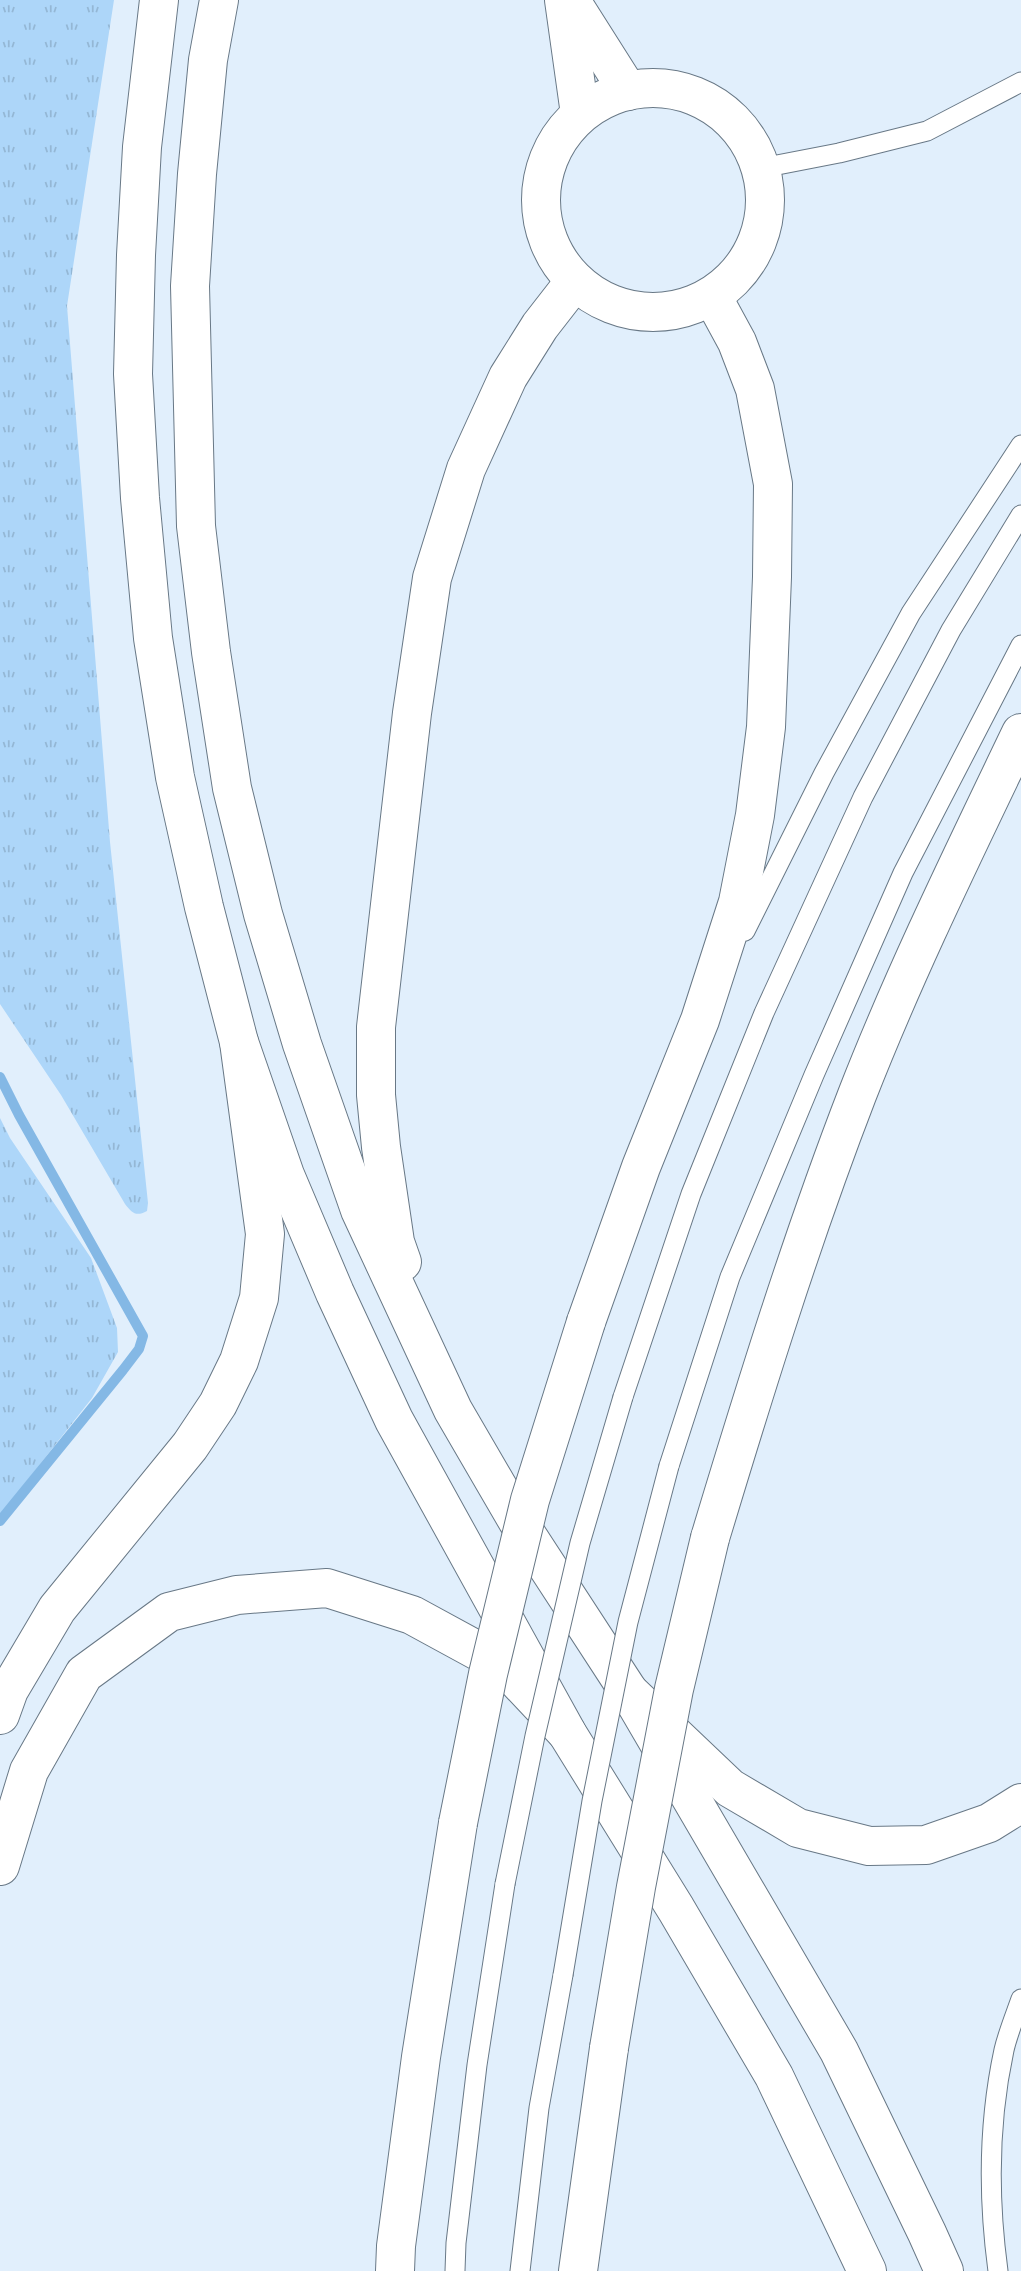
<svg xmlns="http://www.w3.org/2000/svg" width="1021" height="2271" viewBox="0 0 1021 2271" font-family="'Nunito Sans',sans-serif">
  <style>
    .grass { fill: url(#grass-tufts) }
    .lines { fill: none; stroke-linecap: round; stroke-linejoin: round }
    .stream { stroke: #84b8e5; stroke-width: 10 }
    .service-casing { stroke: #687886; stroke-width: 21 }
    .primary-casing { stroke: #687886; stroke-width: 40 }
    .motorway-casing { stroke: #687886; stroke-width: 40 }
    .service { stroke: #fff; stroke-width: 19 }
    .primary { stroke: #fff; stroke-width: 38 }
    .motorway { stroke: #fff; stroke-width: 38 }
    .service-bridge-casing { stroke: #687886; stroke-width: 21; stroke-linecap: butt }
    .motorway-bridge-casing { stroke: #687886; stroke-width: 40; stroke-linecap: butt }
    .service-bridge { stroke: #fff; stroke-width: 19 }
    .motorway-bridge { stroke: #fff; stroke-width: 38 }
  </style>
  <defs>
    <pattern id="grass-tufts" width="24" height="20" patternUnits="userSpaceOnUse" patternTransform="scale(1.75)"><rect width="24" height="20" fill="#add6f9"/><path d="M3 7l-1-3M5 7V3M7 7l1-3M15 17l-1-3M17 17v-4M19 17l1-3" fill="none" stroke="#94b7d5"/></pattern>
  </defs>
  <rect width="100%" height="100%" fill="#e1effc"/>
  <g class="grass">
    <path d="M0 0H114L67 306 110 842 148 1203 147 1211C136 1217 132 1213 125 1204L61 1095 0 1004Z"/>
    <path d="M0 1118 10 1138 91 1258 117 1328 118 1352 92 1398 0 1515Z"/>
  </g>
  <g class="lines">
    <path class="stream" d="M0 1077 19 1115 143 1336 139 1349 123 1370 0 1521"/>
    <g class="service-casing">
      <g id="service">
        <path d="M762 168 839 153 927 131 1021 82"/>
        <path d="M745 931 824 773 911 613 1021 445"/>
        <path d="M623 1397 691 1194 764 1013 863 797 951 630 1021 515"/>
        <path d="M669 1466 730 1277 814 1075 903 873 1021 645"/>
        <path d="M455 2271 456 2243 477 2065 505 1884"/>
        <path d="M520 2271 539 2108 563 1975"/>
        <path d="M998 2271C988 2197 988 2124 1004 2050 1008 2033 1015 2016 1021 1999"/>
      </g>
    </g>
    <g class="primary-casing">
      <g id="primary">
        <path d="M159 0 142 147 136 255 133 374 140 498 153 638 175 777 204 907 239 1042 285 1175 335 1293 394 1420 567 1733 676 1909 774 2076 867 2271"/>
        <path d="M219 0 208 60 197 174 190 286 196 526 211 652 232 788 263 914 302 1044 360 1210 453 1410 517 1520 629 1692 839 2051 927 2233 944 2271"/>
        <path d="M564 0 580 114"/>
        <path d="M571 1 628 91"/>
        <circle cx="653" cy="200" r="112"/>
        <path d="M402 1262 395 1242 381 1147 376 1095V1027L412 713 432 578 466 469 508 377 540 326 575 281"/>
      </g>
    </g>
    <g class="motorway-casing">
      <g id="motorway">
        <path d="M586 1322 641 1167 700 1020 738 902 755 815 766 727 772 577 773 484 755 389 737 342 712 296"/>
        <path d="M710 1538C755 1389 801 1240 857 1095 905 972 964 852 1021 733"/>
        <path d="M629 1692 730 1788 798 1828 869 1846 926 1845 989 1823 1021 1803"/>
        <path d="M0 1715 9 1690 57 1609 190 1446 218 1404 239 1361 259 1298 265 1234 239 1042"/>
        <path d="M0 1866 29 1771 84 1674 169 1612 237 1595 327 1588 412 1615 502 1664 567 1733"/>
        <path d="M395 2271 396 2246 421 2057 458 1823"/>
        <path d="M578 2271 609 2048"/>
      </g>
    </g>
    <use href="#service" class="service"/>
    <use href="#primary" class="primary"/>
    <use href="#motorway" class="motorway"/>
    <g class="service-bridge-casing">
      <g id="service-bridge">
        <path d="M505 1884 535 1736 580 1543 623 1397"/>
        <path d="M563 1975 592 1801 628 1622 669 1466"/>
      </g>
    </g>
    <g class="motorway-bridge-casing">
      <g id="motorway-bridge">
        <path d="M458 1823 488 1674 530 1500 586 1322"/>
        <path d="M609 2048 636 1887 674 1689 710 1538"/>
      </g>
    </g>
    <use href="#service-bridge" class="service-bridge"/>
    <use href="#motorway-bridge" class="motorway-bridge"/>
  </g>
</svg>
